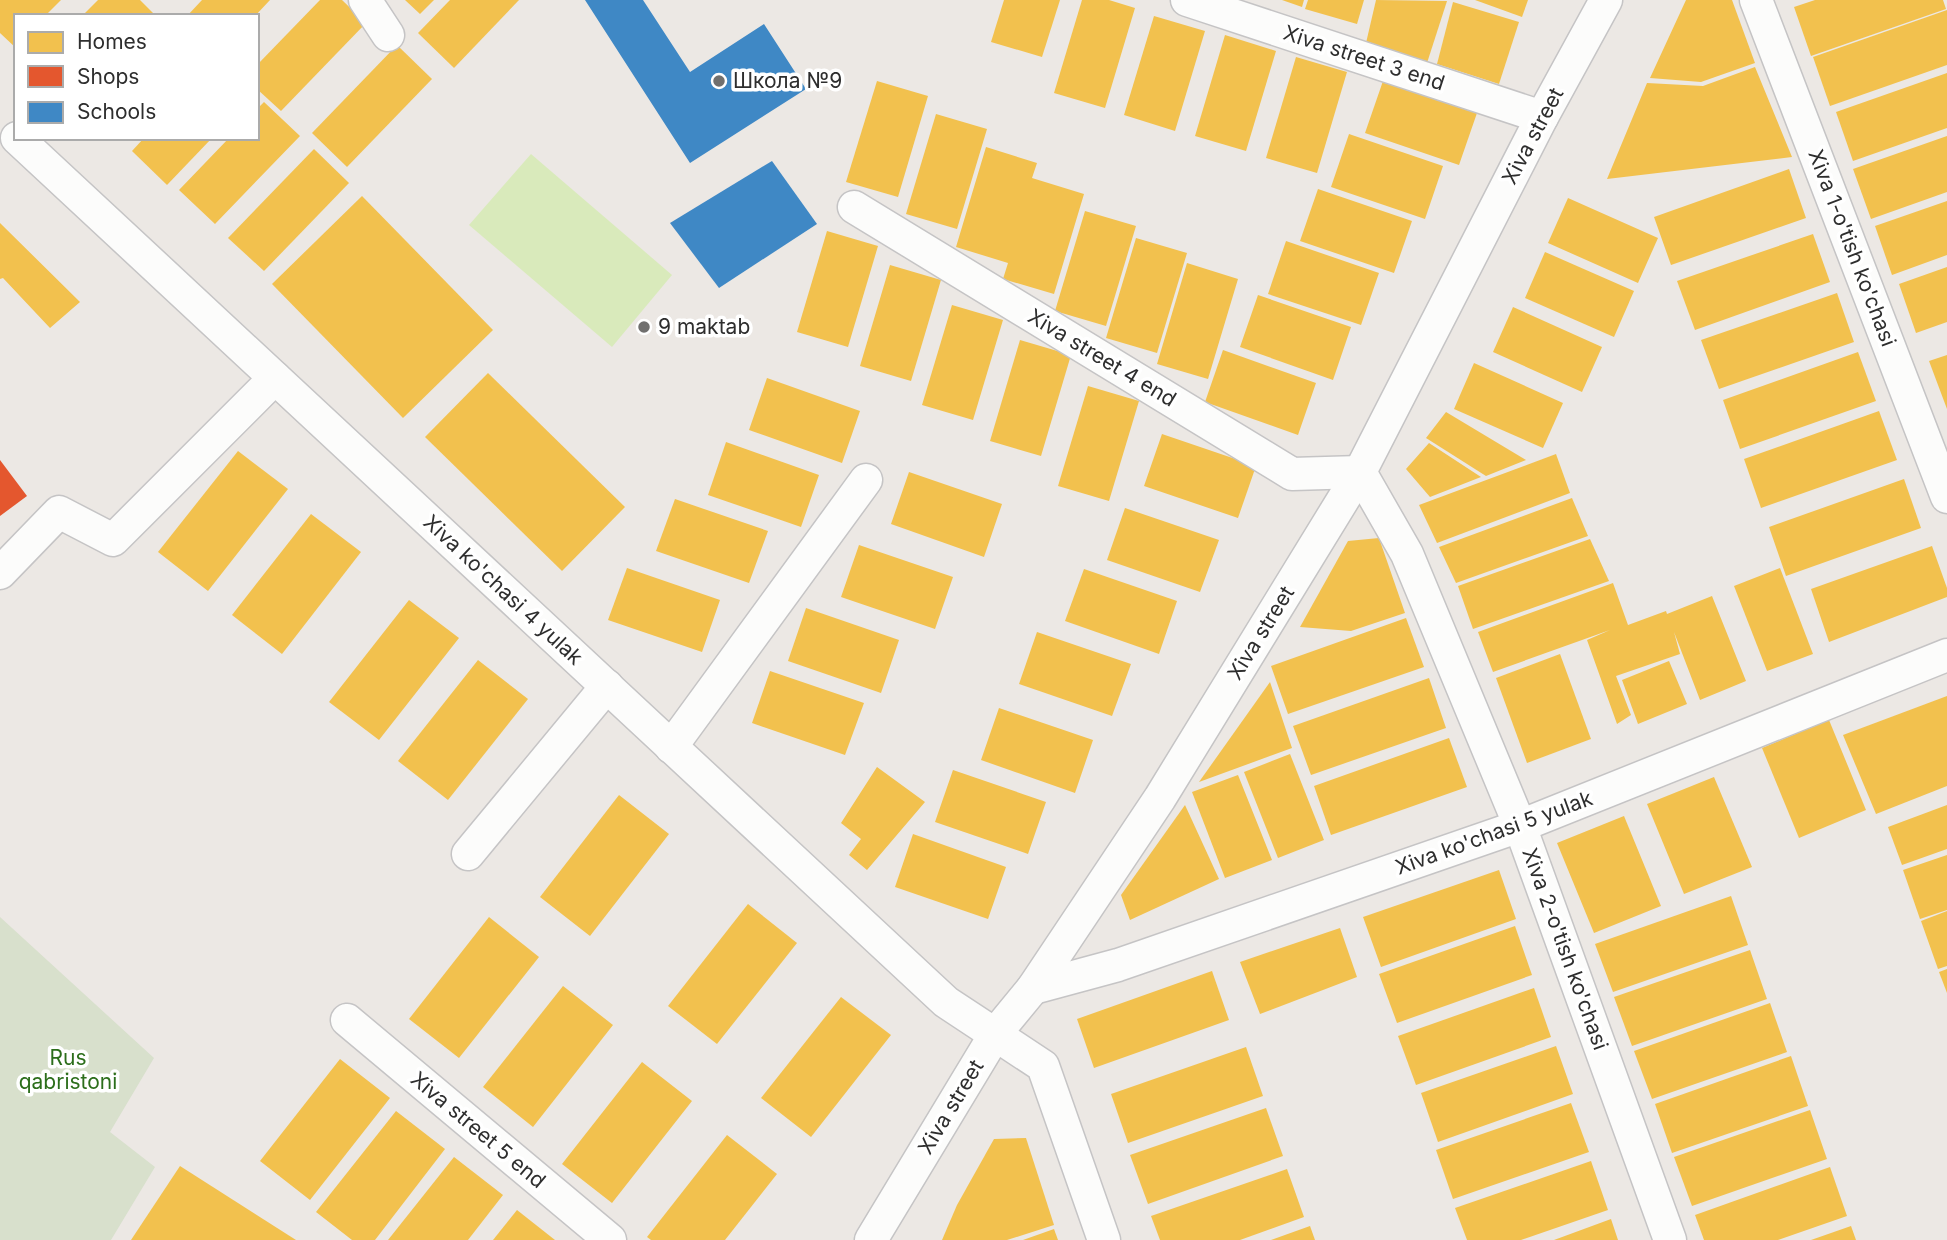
<svg xmlns="http://www.w3.org/2000/svg" width="1947" height="1240" viewBox="0 0 1947 1240" font-family="Inter,sans-serif">
  <style>
    .cemetery { fill: #d8e0cc }
    .pitch { fill: #d9eabb }
    .homes { fill: #f2c14e }
    .shops { fill: #e4572e }
    .schools { fill: #3f88c5 }
    .lines { fill: none; stroke-linecap: round; stroke-linejoin: round }
    .minor-casing { stroke: #c5c4c5; stroke-width: 35 }
    .minor { stroke: #fcfcfb; stroke-width: 32 }
    .poi-dot { fill: #706f6e; stroke: #fff; stroke-width: 2.5 }
    .labels { text-anchor: middle; stroke-width: 7; stroke-linejoin: round; paint-order: stroke }
    .street-label { font-size: 21px; fill: #2e2e2e; stroke: #fff }
    .poi-label { font-size: 21px; fill: #2e2e2e; stroke: #fff; text-anchor: start }
    .park-label { font-size: 21px; fill: #2c6e1b; stroke: #fff }
  </style>
  <rect width="100%" height="100%" fill="#ece8e4"/>
  <path class="cemetery" d="M0 917 154 1058 110 1132 155 1167 111 1240H0Z"/>
  <path class="pitch" d="M531 154 672 275 612 347 469 225Z"/>
  <g class="homes">
    <path d="M0 0H61L45 16H16V48L0 33Z"/>
    <path d="M98 0H140L153 13 150 16H82Z"/>
    <path d="M202 0H270L255 16H187Z"/>
    <path d="M320 0H342L366 23 281 111 257 89V65Z"/>
    <path d="M405 0H434L420 14Z"/>
    <path d="M450 0H519L454 68 418 33Z"/>
    <path d="M1004 0H1060L1042 57 991 42Z"/>
    <path d="M1082 0H1109L1135 8 1105 108 1054 93Z"/>
    <path d="M1282 0H1304L1302 7Z"/>
    <path d="M1308 0H1364L1357 24 1305 9Z"/>
    <path d="M1376 0 1447 1 1427 63 1366 43Z"/>
    <path d="M1475 0H1528L1522 17Z"/>
    <path d="M1686 0H1732L1755 63 1701 82 1650 78Z"/>
    <path d="M1815 0H1943L1946 9 1811 56 1794 7Z"/>
    <path d="M1453 2 1519 22 1499 84 1437 64Z"/>
    <path d="M1947 10V65L1830 106 1813 57Z"/>
    <path d="M1154 16 1205 31 1175 131 1124 115Z"/>
    <path d="M1225 35 1276 51 1246 151 1195 136Z"/>
    <path d="M397 45 432 79 347 167 312 133Z"/>
    <path d="M1296 57 1347 72 1317 173 1266 158Z"/>
    <path d="M1755 67 1792 157 1607 179 1647 83 1703 86Z"/>
    <path d="M1947 73V128L1853 161 1836 112Z"/>
    <path d="M877 81 928 96 898 197 846 182Z"/>
    <path d="M1383 81 1477 113 1459 165 1365 133Z"/>
    <path d="M264 102 300 136 215 224 179 190 229 138H257V109Z"/>
    <path d="M936 114 987 129 957 229 906 214Z"/>
    <path d="M1349 134 1443 166 1425 219 1331 187Z"/>
    <path d="M1947 136V192L1871 219 1853 169Z"/>
    <path d="M144 138H212L167 185 132 151Z"/>
    <path d="M986 147 1037 163 1032 178 1084 194 1054 294 1003 279 1008 263 956 247Z"/>
    <path d="M314 149 349 183 264 271 228 238Z"/>
    <path d="M1789 169 1806 218 1671 265 1654 217Z"/>
    <path d="M1318 189 1412 221 1394 273 1300 241Z"/>
    <path d="M362 196 493 330 403 418 272 284Z"/>
    <path d="M1568 198 1658 238 1638 283 1548 243Z"/>
    <path d="M1947 201V255L1892 275 1875 226Z"/>
    <path d="M1085 211 1136 226 1106 326 1055 311Z"/>
    <path d="M0 223 80 302 50 328 3 278 0 279Z"/>
    <path d="M827 231 878 246 848 347 797 332Z"/>
    <path d="M1813 234 1830 282 1695 330 1677 281Z"/>
    <path d="M1136 238 1187 253 1157 353 1106 338Z"/>
    <path d="M1286 241 1379 273 1361 325 1268 294Z"/>
    <path d="M1545 252 1634 291 1614 337 1525 298Z"/>
    <path d="M1187 263 1238 279 1208 379 1157 364Z"/>
    <path d="M890 265 941 280 911 381 860 366Z"/>
    <path d="M1947 267V322L1916 333 1899 284Z"/>
    <path d="M1837 293 1854 342 1719 389 1701 340Z"/>
    <path d="M1258 295 1351 327 1333 380 1240 347Z"/>
    <path d="M952 305 1003 320 973 420 922 405Z"/>
    <path d="M1513 307 1602 347 1582 392 1493 352Z"/>
    <path d="M1020 340 1071 355 1041 456 990 441Z"/>
    <path d="M1223 350 1316 383 1298 435 1205 402Z"/>
    <path d="M1858 352 1876 401 1740 449 1723 400Z"/>
    <path d="M1947 355V409L1929 361Z"/>
    <path d="M1474 363 1563 403 1543 448 1454 409Z"/>
    <path d="M488 373 625 507 562 571 425 437Z"/>
    <path d="M767 378 860 411 842 463 749 430Z"/>
    <path d="M1088 386 1139 401 1109 501 1058 486Z"/>
    <path d="M1879 411 1897 460 1761 508 1744 459Z"/>
    <path d="M1446 412 1526 460 1486 476 1426 438Z"/>
    <path d="M1162 434 1256 466 1238 518 1144 486Z"/>
    <path d="M726 442 819 475 801 527 708 495Z"/>
    <path d="M1429 443 1481 477 1430 497 1406 469Z"/>
    <path d="M238 451 288 489 208 591 158 552Z"/>
    <path d="M1556 454 1570 493 1437 543 1419 505Z"/>
    <path d="M909 472 1002 504 984 557 891 524Z"/>
    <path d="M1904 479 1921 528 1786 576 1769 527Z"/>
    <path d="M1572 498 1588 536 1456 583 1439 547Z"/>
    <path d="M675 499 768 531 749 583 656 551Z"/>
    <path d="M1125 508 1219 540 1200 592 1107 560Z"/>
    <path d="M311 514 361 552 282 654 232 615Z"/>
    <path d="M1379 538 1405 613 1351 631 1300 627 1348 541Z"/>
    <path d="M1590 539 1609 581 1473 629 1458 586Z"/>
    <path d="M859 545 953 577 935 629 841 597Z"/>
    <path d="M1932 546 1947 588V597L1829 642 1811 589Z"/>
    <path d="M627 568 720 600 702 652 608 620Z"/>
    <path d="M1780 568 1813 654 1767 671 1734 586Z"/>
    <path d="M1084 569 1177 601 1159 654 1065 621Z"/>
    <path d="M1613 583 1628 625 1666 611 1667 614 1712 596 1746 681 1700 700 1674 632 1680 654 1616 676 1631 715 1617 724 1587 640 1610 630 1493 672 1478 632Z"/>
    <path d="M409 600 459 638 379 740 329 702Z"/>
    <path d="M806 608 899 640 881 693 788 661Z"/>
    <path d="M1406 618 1424 667 1288 714 1271 666Z"/>
    <path d="M1037 632 1131 664 1112 716 1019 684Z"/>
    <path d="M1560 654 1591 739 1527 763 1496 678Z"/>
    <path d="M478 660 528 699 448 800 398 761Z"/>
    <path d="M1669 661 1687 704 1638 724 1622 680Z"/>
    <path d="M770 671 864 703 845 755 752 723Z"/>
    <path d="M1429 678 1446 728 1311 775 1293 726Z"/>
    <path d="M1270 682 1292 748 1199 782Z"/>
    <path d="M1947 696V786L1876 814 1843 735Z"/>
    <path d="M999 708 1093 740 1075 793 981 760Z"/>
    <path d="M1829 720 1866 810 1799 838 1762 748Z"/>
    <path d="M1449 738 1467 787 1331 835 1314 786Z"/>
    <path d="M1290 754 1324 840 1278 858 1244 772Z"/>
    <path d="M877 767 925 802 867 870 849 855 861 839 841 823Z"/>
    <path d="M953 770 1046 802 1028 854 935 822Z"/>
    <path d="M1238 775 1272 860 1225 878 1192 792Z"/>
    <path d="M1714 777 1752 867 1684 894 1647 804Z"/>
    <path d="M619 795 669 834 590 936 540 897Z"/>
    <path d="M1185 805 1219 879 1130 920 1121 895Z"/>
    <path d="M1947 805V849L1902 865 1888 827Z"/>
    <path d="M1624 816 1661 906 1594 933 1557 843Z"/>
    <path d="M913 834 1006 867 988 919 895 887Z"/>
    <path d="M1947 855V910L1920 919 1903 870Z"/>
    <path d="M1499 870 1516 919 1381 967 1363 917Z"/>
    <path d="M1731 896 1748 945 1613 992 1595 944Z"/>
    <path d="M748 904 797 943 717 1044 668 1006Z"/>
    <path d="M1947 911V966L1938 969 1921 921Z"/>
    <path d="M489 917 539 957 459 1058 409 1019Z"/>
    <path d="M1515 926 1532 975 1397 1023 1379 974Z"/>
    <path d="M1340 928 1357 977 1260 1014 1240 962Z"/>
    <path d="M1750 950 1767 999 1632 1046 1614 997Z"/>
    <path d="M1947 969V993L1939 972Z"/>
    <path d="M1212 971 1229 1020 1094 1068 1077 1019Z"/>
    <path d="M563 986 613 1025 533 1127 483 1087Z"/>
    <path d="M1534 988 1551 1037 1416 1085 1398 1036Z"/>
    <path d="M841 997 891 1035 811 1137 761 1098Z"/>
    <path d="M1770 1003 1787 1052 1652 1099 1634 1051Z"/>
    <path d="M1556 1046 1573 1094 1438 1142 1421 1093Z"/>
    <path d="M1246 1047 1263 1096 1128 1143 1111 1094Z"/>
    <path d="M1791 1056 1808 1106 1672 1153 1655 1104Z"/>
    <path d="M340 1059 390 1098 310 1200 260 1161Z"/>
    <path d="M642 1062 692 1101 612 1203 562 1164Z"/>
    <path d="M1571 1103 1589 1152 1453 1199 1436 1150Z"/>
    <path d="M1266 1108 1283 1156 1148 1204 1130 1155Z"/>
    <path d="M1810 1110 1827 1159 1692 1206 1674 1157Z"/>
    <path d="M396 1111 445 1149 375 1240H352L316 1212Z"/>
    <path d="M727 1135 777 1174 725 1240H651L647 1237Z"/>
    <path d="M1026 1138 1054 1225 1007 1240H942L957 1205 994 1139Z"/>
    <path d="M454 1157 503 1195 468 1240H388Z"/>
    <path d="M1591 1161 1608 1210 1521 1240H1467L1455 1208Z"/>
    <path d="M180 1166 296 1240H131Z"/>
    <path d="M1830 1167 1847 1216 1778 1240H1704L1695 1215Z"/>
    <path d="M1287 1169 1304 1217 1240 1240H1160L1151 1216Z"/>
    <path d="M517 1210 555 1240H493Z"/>
    <path d="M1611 1219 1618 1240H1554Z"/>
    <path d="M1310 1226 1315 1240H1271Z"/>
    <path d="M1851 1226 1856 1240H1811Z"/>
    <path d="M1054 1229 1058 1240H1023Z"/>
  </g>
  <path class="shops" d="M0 460 27 496 0 516Z"/>
  <g class="schools">
    <path d="M585 0H643L690 72 764 24 806 89 690 163Z"/>
    <path d="M772 161 817 224 719 288 670 223Z"/>
  </g>
  <g class="lines">
    <g class="minor-casing">
      <g id="minor">
        <path d="M365 0 388 35"/>
        <path d="M1187 0 1542 117"/>
        <path d="M1756 0 1947 497"/>
        <path d="M17 138 946 1002 1043 1066 1104 1240"/>
        <path d="M854 207 1292 474 1360 472 1407 554 1520 826 1670 1240"/>
        <path d="M0 573 59 512 113 540 275 378"/>
        <path d="M671 747 866 480"/>
        <path d="M468 854 607 686"/>
        <path d="M1033 988 1118 965 1520 826 1947 655"/>
        <path d="M347 1020 610 1240"/>
        <path d="M871 1240 996 1033 1033 988 1160 798 1360 472 1542 117 1606 0"/>
      </g>
    </g>
    <use href="#minor" class="minor"/>
  </g>
  <g class="poi-dot">
    <circle cx="719" cy="81" r="7"/>
    <circle cx="644" cy="327" r="7"/>
  </g>
  <g class="labels">
    <g class="street-label">
      <text transform="translate(1364 58) rotate(18)" y="7">Xiva street 3 end</text>
      <text transform="translate(1533 136) rotate(-62)" y="7">Xiva street</text>
      <text transform="translate(1852 248) rotate(69)" y="7">Xiva 1-o'tish ko'chasi</text>
      <text transform="translate(1102 358) rotate(31)" y="7">Xiva street 4 end</text>
      <text transform="translate(503 590) rotate(43)" y="7">Xiva ko'chasi 4 yulak</text>
      <text transform="translate(1261 633) rotate(-58)" y="7">Xiva street</text>
      <text transform="translate(1494 833) rotate(-20)" y="7">Xiva ko'chasi 5 yulak</text>
      <text transform="translate(1565 949) rotate(70)" y="7">Xiva 2-o'tish ko'chasi</text>
      <text transform="translate(951 1107) rotate(-59)" y="7">Xiva street</text>
      <text transform="translate(478 1130) rotate(40)" y="7">Xiva street 5 end</text>
    </g>
    <g class="poi-label">
      <text x="733" y="88">Школа №9</text>
      <text x="658" y="334">9 maktab</text>
    </g>
    <g class="park-label">
      <text x="68" y="1065">Rus<tspan x="68" dy="24">qabristoni</tspan></text>
    </g>
  </g>
  <rect x="14" y="14" width="245" height="126" fill="#ffffff" stroke="#ababab" stroke-width="2"/>
  <rect x="28" y="32" width="35" height="21" fill="#f2c14e" stroke="#ababab" stroke-width="2"/>
  <text x="77" y="49" font-size="21" fill="#2e2e2e">Homes</text>
  <rect x="28" y="66" width="35" height="21" fill="#e4572e" stroke="#ababab" stroke-width="2"/>
  <text x="77" y="84" font-size="21" fill="#2e2e2e">Shops</text>
  <rect x="28" y="102" width="35" height="21" fill="#3f88c5" stroke="#ababab" stroke-width="2"/>
  <text x="77" y="119" font-size="21" fill="#2e2e2e">Schools</text>
</svg>
